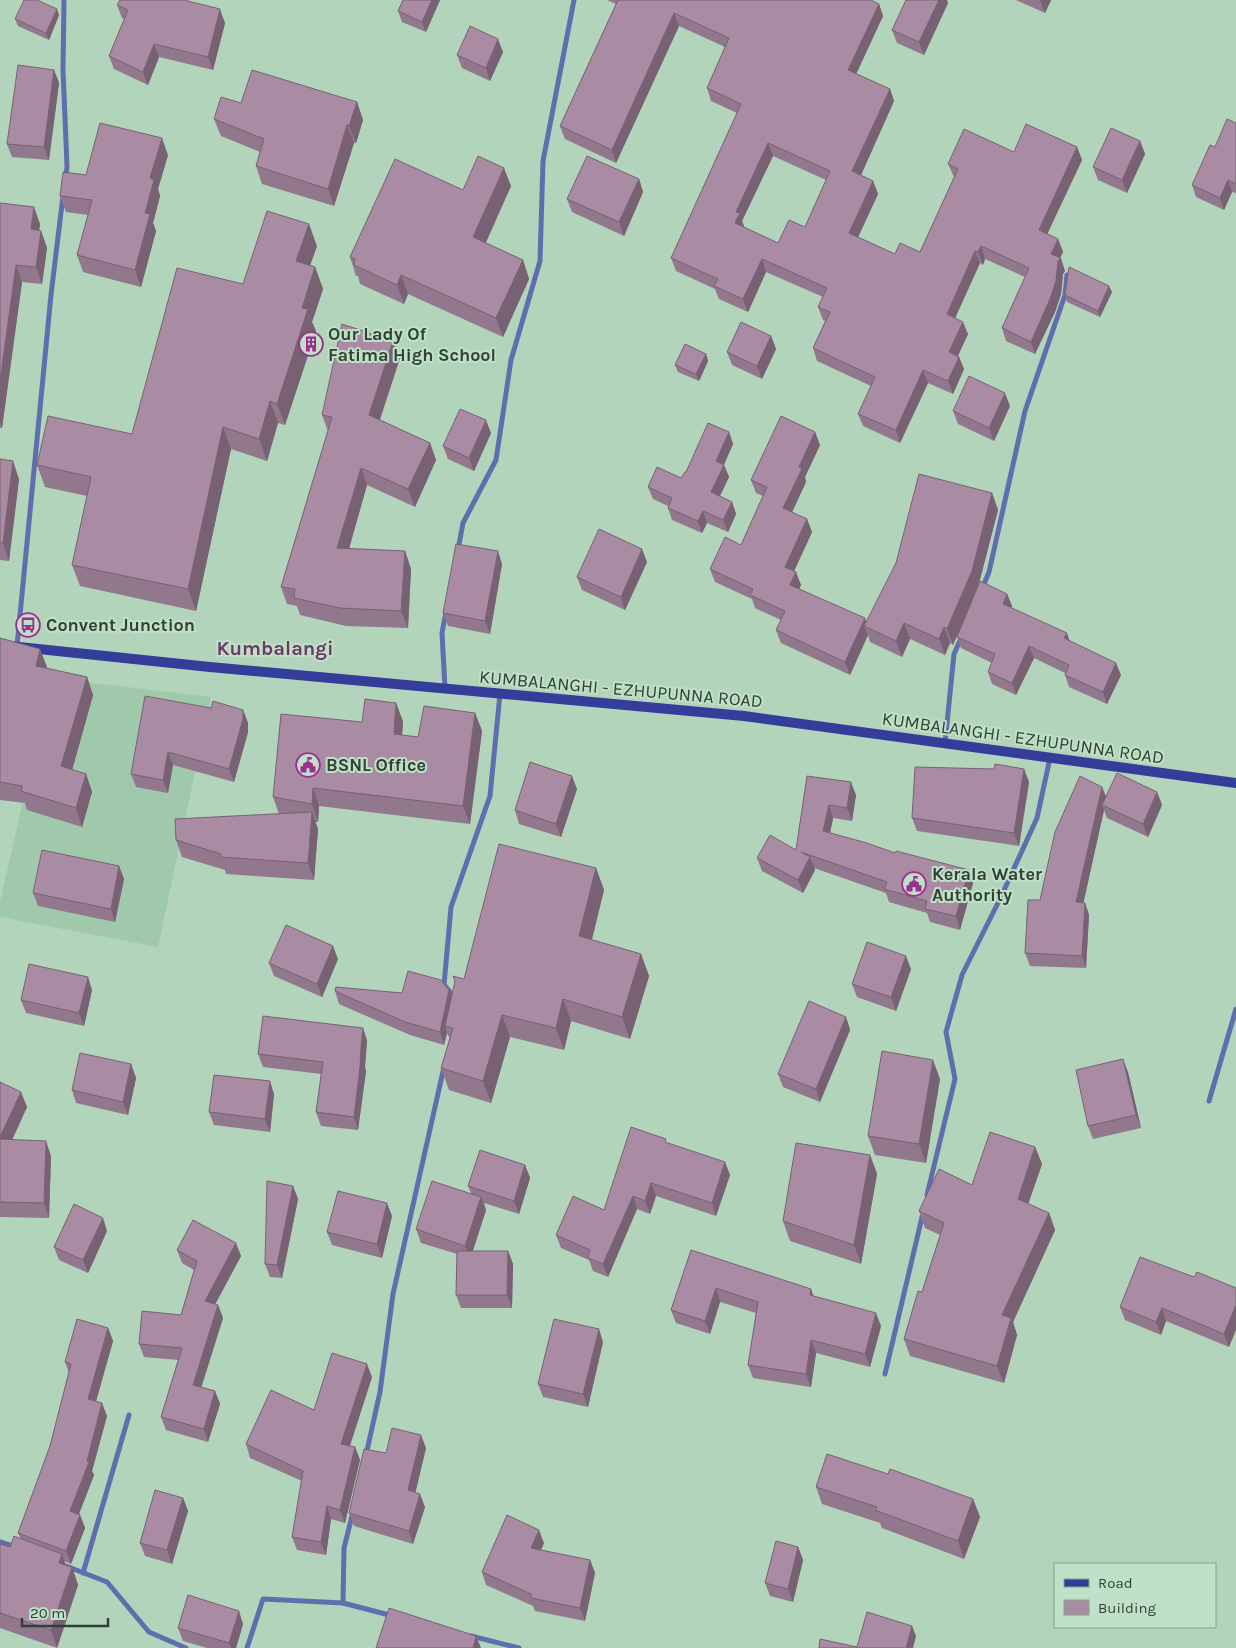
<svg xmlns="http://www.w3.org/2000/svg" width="1236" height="1648" viewBox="0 0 1236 1648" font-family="Karla,sans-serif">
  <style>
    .built { fill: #a0c9ab }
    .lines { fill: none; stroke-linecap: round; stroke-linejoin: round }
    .street { stroke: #606ead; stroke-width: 5 }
    .secondary { stroke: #343d9a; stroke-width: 10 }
    .wall { fill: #92788d; fill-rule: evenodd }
    .shaded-wall { fill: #776173 }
    .building { fill: #aa8ba4; stroke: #776173; fill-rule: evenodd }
    .labels { text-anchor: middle; stroke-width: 4; stroke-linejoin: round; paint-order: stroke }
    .poi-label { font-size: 18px; font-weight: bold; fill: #324035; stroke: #bee1c7; text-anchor: start }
    .street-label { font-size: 18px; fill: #324035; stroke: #bee1c7 }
    .quarter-label { font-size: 20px; font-weight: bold; fill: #6f3967; stroke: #bee1c7 }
  </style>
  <rect width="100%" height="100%" fill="#b1d4ba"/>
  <path class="built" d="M51 678 211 697 158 947 0 917V902Z"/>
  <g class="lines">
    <g class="street">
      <path d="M64 0 63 70 67 166 66 178"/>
      <path d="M458 550 463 523 496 460 511 360 540 261 543 161 574 0"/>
      <path d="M982 589 989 572 1025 411 1065 295 1067 275"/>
      <path d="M17 646 51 295 63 196"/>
      <path d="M445 688 442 633 446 612"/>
      <path d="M945 743 954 654 962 636"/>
      <path d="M456 999 444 985 451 907 490 796 500 694"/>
      <path d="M1209 1101 1236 1009"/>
      <path d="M927 1195 955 1079 946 1032 962 975 1000 899 1037 818 1050 758"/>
      <path d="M885 1374 923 1213"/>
      <path d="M366 1455 380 1392 393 1294 444 1067"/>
      <path d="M0 1542 16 1547"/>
      <path d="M66 1566 107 1582 149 1632 186 1648"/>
      <path d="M83 1573 129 1415"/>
      <path d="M343 1603 393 1616"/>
      <path d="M471 1636 519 1648"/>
      <path d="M247 1648 263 1599 343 1603 344 1548 353 1512"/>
    </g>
    <path class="secondary" d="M0 645 210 667 744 716 1236 783"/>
  </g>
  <g class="wall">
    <path d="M403 0H440L426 32 402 22 398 11Z"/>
    <path d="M607 0H871L879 4 883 16 856 74 890 89 894 101 861 175 873 181 878 194 858 237 895 254 920 252 954 177 948 164 1014 152 1077 147 1082 160 1047 234 1058 239 1063 252 1060 258 1065 271 1063 274 1061 294 1055 312 1035 354 1006 341 1002 328 1025 277 985 259 983 265 980 263 955 318 968 334 958 356 959 357 964 369 953 394 928 383 900 443 863 426 858 414 871 386 817 361 813 348 825 321 823 320 818 307 823 297 766 272 748 312 719 299 715 289 676 271 671 258 737 113 711 101 707 88 725 47 679 26 616 163 565 139 560 126 616 4ZM773 156 826 180 805 227 778 243 744 227 742 221Z"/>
    <path d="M1016 0H1051L1045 13Z"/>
    <path d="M948 3 924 55 897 43 892 30Z"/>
    <path d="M117 5 225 23 213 70 159 57 148 85 114 69 109 56 124 19 122 18Z"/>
    <path d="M59 15 49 40 18 26 15 19Z"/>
    <path d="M503 52 490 81 462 68 457 55Z"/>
    <path d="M54 70 59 83 49 160 12 157 7 144Z"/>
    <path d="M357 102 363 120 356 143H354L334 206 262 184 256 166 260 152 221 136 214 119 241 103Z"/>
    <path d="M1236 123V193L1232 192 1224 210 1196 197 1192 185 1215 147Z"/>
    <path d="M1140 141 1145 154 1127 193 1098 180 1093 167Z"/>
    <path d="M168 155 158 189 160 196 153 223 156 231 141 287 83 272 77 255 88 215 66 212 60 196 86 175Z"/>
    <path d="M639 179 643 192 624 236 572 212 567 199Z"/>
    <path d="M511 186 485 243 523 260 529 279 503 337 408 294 404 304 360 284 358 276H356L350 257 463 190Z"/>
    <path d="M0 203 40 224 39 231H41L47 248 42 284 22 282 2 428H0Z"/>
    <path d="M317 246 310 265 315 267 323 289 312 322 316 331 285 425 278 423 267 461 231 449 196 611 80 586 72 565 87 496 45 487 37 465 132 434 243 284Z"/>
    <path d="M1112 292 1100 317 1067 302 1065 295Z"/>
    <path d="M771 336 776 349 762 379 732 365 727 352Z"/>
    <path d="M706 354 708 361 699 381 678 372 675 365Z"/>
    <path d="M400 358 380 420 430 443 436 460 415 507 367 485 349 549 405 551 411 569 408 628 346 626 300 615 297 606 287 604 281 587 328 431 322 415Z"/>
    <path d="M1010 406 994 441 958 424 953 411Z"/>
    <path d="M729 432 733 444 724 465 729 477 720 496 732 502 736 514 728 532 707 523 702 533 672 520 668 508V506L653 499 648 487 681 478 686 472Z"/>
    <path d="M815 432 820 445 805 477 806 482 792 512 807 519 812 532 794 571 801 585 799 589 866 623 992 493 998 510 978 587 953 645 950 643 945 655 910 639 902 657 870 642 868 635 850 675 781 643 776 630 781 620 755 608 752 599 715 582 710 569 741 545 763 496 756 493 751 480Z"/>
    <path d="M491 433 474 471 448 459 443 446Z"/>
    <path d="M0 459 19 479 9 561 0 560Z"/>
    <path d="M647 562 625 610 582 590 577 577Z"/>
    <path d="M502 564 490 634 448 626 443 613Z"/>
    <path d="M1007 594 1012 606 1011 608 1070 641 1121 675 1107 704 1069 687 1065 675V673L1034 658 1016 695 992 684 988 672 992 663 961 648 957 637Z"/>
    <path d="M0 638 40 649 47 668 87 677 93 695 72 770 86 774 92 792 82 827 27 810 25 803 0 800Z"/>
    <path d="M211 708 243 710 248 723V732L234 782 173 765 168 793 136 787 131 774Z"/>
    <path d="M475 713 482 731 470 824 319 806 318 822H315L318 829 314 880 226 874 225 870 182 857 176 840 279 814 273 797 362 722 403 721 402 735 418 737Z"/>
    <path d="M1024 769 1029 782 1019 846 917 831 912 818Z"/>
    <path d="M807 776 856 795 852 821 833 818 830 833 895 853 969 870 973 883 960 930 930 922 927 913 889 902 886 893 814 868 815 870 803 893 762 871 757 858 796 850Z"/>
    <path d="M1102 787 1106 797 1157 792 1162 805 1148 837 1107 818 1104 810 1083 903H1085L1089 915 1086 968 1030 966 1025 953 1040 900Z"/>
    <path d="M577 789 561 837 519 824 515 810Z"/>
    <path d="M119 866 124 879 115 922 38 906 33 893Z"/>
    <path d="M596 868 604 890 592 940 641 954 649 976 630 1039 571 1021 564 1050 510 1037 491 1103 449 1090 441 1068 450 1039 447 1033 444 1045 410 1035 339 1004 335 991 402 993 449 990 452 996 464 979Z"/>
    <path d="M338 959 322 997 274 976 269 963Z"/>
    <path d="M911 969 896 1011 857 997 852 984Z"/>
    <path d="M92 990 84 1026 26 1013 21 1000Z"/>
    <path d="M846 1017 850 1030 820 1102 783 1087 778 1074Z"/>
    <path d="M363 1028 367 1041 365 1067 366 1071 358 1130 321 1126 316 1112 321 1074 263 1067 258 1054Z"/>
    <path d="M131 1064 136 1078 128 1115 76 1103 72 1090Z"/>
    <path d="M1128 1072 1141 1128 1093 1139 1088 1126Z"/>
    <path d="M940 1079 926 1163 875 1155 868 1136Z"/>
    <path d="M0 1082 27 1107 12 1140 51 1156 49 1218 0 1217Z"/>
    <path d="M274 1094 270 1132 214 1125 209 1112Z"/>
    <path d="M667 1143 730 1175 716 1216 656 1196 650 1214 637 1209 608 1277 593 1271 589 1260 561 1248 556 1235 604 1210Z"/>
    <path d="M1035 1147 1042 1164 1028 1204 1049 1213 1055 1230 1013 1322 1017 1335 1004 1383 910 1356 904 1339 922 1292 940 1235 925 1228 919 1211 972 1185Z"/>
    <path d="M870 1155 877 1174 861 1264 790 1241 783 1221Z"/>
    <path d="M525 1165 530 1178 519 1214 484 1203 486 1210 473 1251H508L513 1264 512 1308H461L456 1295 457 1254 421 1243 416 1229 471 1193 468 1186Z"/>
    <path d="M293 1186 298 1199 282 1278 270 1277 265 1264Z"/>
    <path d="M392 1216 382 1258 332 1245 327 1232Z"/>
    <path d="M107 1231 88 1273 59 1260 54 1247Z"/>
    <path d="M177 1250 241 1256 215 1304 218 1305 223 1318 201 1387 215 1391 220 1404 208 1442 166 1430 161 1417 178 1360 144 1357 139 1344 181 1315 194 1270 182 1263Z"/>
    <path d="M691 1250 814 1296 881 1326 870 1367 816 1353 811 1387 753 1378 748 1365 756 1313 720 1302 710 1334 676 1323 671 1310Z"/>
    <path d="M1194 1277 1236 1288 1229 1347 1166 1321 1161 1335 1125 1320 1120 1307Z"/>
    <path d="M108 1328 113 1341 96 1401 107 1416 92 1471 94 1475 79 1514 80 1515 85 1528 71 1564 64 1561 65 1565 72 1567 78 1585 57 1648 0 1628V1544L10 1547 21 1539 18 1533 50 1446 69 1373 65 1362Z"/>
    <path d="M603 1342 588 1407 543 1397 538 1384Z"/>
    <path d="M372 1377 350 1446 355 1447 360 1460 345 1523 331 1519 326 1555 297 1550 292 1537 302 1481 250 1458 246 1444 314 1410Z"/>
    <path d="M426 1448 415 1492 425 1507 413 1544 354 1526 349 1513 386 1453Z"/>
    <path d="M888 1474 973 1499 980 1517 964 1559 882 1528 880 1523 822 1504 816 1487Z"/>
    <path d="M183 1498 188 1511 172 1564 145 1556 140 1543Z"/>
    <path d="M544 1543 541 1550 590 1560 595 1573 585 1621 535 1611 533 1606 486 1585 482 1572Z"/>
    <path d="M798 1547 803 1560 793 1602 770 1596 765 1583Z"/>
    <path d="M243 1624 236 1648H207L183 1641 178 1628Z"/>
  </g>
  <g class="shaded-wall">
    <path d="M432 0H440L426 32 422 22Z"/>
    <path d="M939 0H947L948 3 924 55 919 42Z"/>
    <path d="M1040 0H1051L1045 13Z"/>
    <path d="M879 4 883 16 852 83 848 70Z"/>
    <path d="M57 9 59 15 49 40 46 33Z"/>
    <path d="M220 9 225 23 213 70 208 57Z"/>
    <path d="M674 13 679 26 616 163 612 150Z"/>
    <path d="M498 39 503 52 490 81 486 68Z"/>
    <path d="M154 44 159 57 148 85 143 72Z"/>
    <path d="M54 70 59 83 49 160 44 147Z"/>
    <path d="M890 89 894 101 857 184 852 171Z"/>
    <path d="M357 102 363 120 356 143 349 126Z"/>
    <path d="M347 125 354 143 334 206 328 189Z"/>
    <path d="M162 138 168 155 158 189 160 196 153 223 156 231 141 287 135 270 145 213 150 178Z"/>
    <path d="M1140 141 1145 154 1127 193 1122 180Z"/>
    <path d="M768 143 773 156 742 221 744 226 740 235 735 223 736 212Z"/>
    <path d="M1077 147 1082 160 1043 243 1039 230Z"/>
    <path d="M504 168 511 186 480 256 473 237Z"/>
    <path d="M639 179 643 192 624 236 619 222Z"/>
    <path d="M1228 180 1232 192 1224 210 1220 198Z"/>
    <path d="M873 181 878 194 854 246 849 233Z"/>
    <path d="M34 207 40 224 37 246 31 229Z"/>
    <path d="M309 224 317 246 304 283 296 261Z"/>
    <path d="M41 231 47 248 42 284 36 267Z"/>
    <path d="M1058 239 1063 252 1058 261 1061 258 1065 271 1063 274 1061 294 1055 312 1035 354 1031 342 1051 254Z"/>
    <path d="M981 246 985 259 983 265 978 252Z"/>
    <path d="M975 251 980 263 951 327 947 314Z"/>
    <path d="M762 259 766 272 748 312 743 299Z"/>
    <path d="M523 260 529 279 503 337 496 318Z"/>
    <path d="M16 265 22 282 2 428 0 422V381Z"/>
    <path d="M315 267 323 289 312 322 316 331 285 425 277 404 302 308Z"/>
    <path d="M401 275 408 294 404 304 397 285Z"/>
    <path d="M1109 286 1112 292 1100 317 1098 311Z"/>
    <path d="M963 322 968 334 954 364 949 352Z"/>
    <path d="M771 336 776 349 762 379 757 366Z"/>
    <path d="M393 341 400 358 375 433 369 415Z"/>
    <path d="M706 354 708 361 699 381 696 374Z"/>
    <path d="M959 357 964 369 953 394 948 381Z"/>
    <path d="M923 370 928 383 900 443 896 430Z"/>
    <path d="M1005 393 1010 406 994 441 989 428Z"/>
    <path d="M270 401 278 423 267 461 259 439Z"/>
    <path d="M486 420 491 433 474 471 469 458Z"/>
    <path d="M223 427 231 449 196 611 188 589Z"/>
    <path d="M729 432 733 444 720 473 716 461Z"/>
    <path d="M815 432 820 445 805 477 806 482 788 521 783 508 799 467Z"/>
    <path d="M430 443 436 460 415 507 408 489Z"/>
    <path d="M13 461 19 479 9 561 3 543Z"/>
    <path d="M724 465 729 477 716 504 711 492Z"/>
    <path d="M361 468 367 485 344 566 337 548Z"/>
    <path d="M992 493 998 510 978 587 953 645 947 629Z"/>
    <path d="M732 502 736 514 728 532 723 520Z"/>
    <path d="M703 511 707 523 702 533 698 521Z"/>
    <path d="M807 519 812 532 790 580 785 567Z"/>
    <path d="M642 549 647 562 625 610 621 597Z"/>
    <path d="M405 551 411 569 408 628 401 611Z"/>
    <path d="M498 551 502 564 490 634 485 621Z"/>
    <path d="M796 572 801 585 795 598 790 585Z"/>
    <path d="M1007 594 1012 606 1007 616 1003 604Z"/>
    <path d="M865 618 868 628 864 626 868 635 850 675 845 662Z"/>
    <path d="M904 623 910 639 902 657 896 641Z"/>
    <path d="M944 627 950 643 945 655 939 639Z"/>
    <path d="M1067 633 1071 645 1064 638Z"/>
    <path d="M1029 646 1034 658 1016 695 1012 683Z"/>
    <path d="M40 649 47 667 42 684 36 666Z"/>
    <path d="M1116 663 1121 675 1107 704 1103 692Z"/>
    <path d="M87 677 93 695 68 785 61 766Z"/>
    <path d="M396 703 403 721 401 752 394 734Z"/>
    <path d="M243 710 248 723V732L234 782 229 769Z"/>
    <path d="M475 713 482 731 470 824 463 806Z"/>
    <path d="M168 752 173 765 168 793 163 780Z"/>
    <path d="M1024 769 1029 782 1019 846 1014 833Z"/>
    <path d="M86 774 92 792 82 827 76 808Z"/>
    <path d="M572 776 577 789 561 837 556 824Z"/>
    <path d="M851 782 856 795 852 821 847 808Z"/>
    <path d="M1102 787 1107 799 1102 805 1104 810 1081 914 1076 902Z"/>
    <path d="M313 788 319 806 318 822 312 804Z"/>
    <path d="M1157 792 1162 805 1148 837 1143 824Z"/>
    <path d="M829 805 833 818 828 844 823 831Z"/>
    <path d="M312 812 318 829 314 880 308 863Z"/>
    <path d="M810 857 815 870 803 893 798 880Z"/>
    <path d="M119 866 124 879 115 922 111 909Z"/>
    <path d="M596 868 604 890 587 958 579 936Z"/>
    <path d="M969 870 973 883 960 930 956 916Z"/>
    <path d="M1085 903 1089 915 1086 968 1082 956Z"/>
    <path d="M333 946 338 959 322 997 317 984Z"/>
    <path d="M641 954 649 976 630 1039 622 1017Z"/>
    <path d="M906 956 911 969 896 1011 891 997Z"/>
    <path d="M88 977 92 990 84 1026 79 1013Z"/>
    <path d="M449 990 454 1003 445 1026 447 1033 444 1045 440 1032Z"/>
    <path d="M563 999 571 1021 564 1050 556 1028Z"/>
    <path d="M502 1015 510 1037 491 1103 483 1081Z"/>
    <path d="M846 1017 850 1030 820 1102 816 1089Z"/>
    <path d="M363 1028 367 1041 365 1067 366 1071 358 1130 354 1117Z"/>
    <path d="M1123 1059 1128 1072 1141 1128 1136 1115Z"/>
    <path d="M933 1060 940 1079 926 1163 919 1144Z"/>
    <path d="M131 1064 136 1078 128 1115 123 1102Z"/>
    <path d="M270 1081 274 1094 270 1132 265 1119Z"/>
    <path d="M21 1092 27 1107 5 1155 0 1142V1137Z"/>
    <path d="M46 1141 51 1156 49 1218 44 1203Z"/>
    <path d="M1035 1147 1042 1164 1024 1216 1018 1199Z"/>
    <path d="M870 1155 877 1174 861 1264 854 1245Z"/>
    <path d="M725 1162 730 1175 716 1216 712 1203Z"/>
    <path d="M525 1165 530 1178 519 1214 514 1201Z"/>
    <path d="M651 1183 656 1196 650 1214 645 1201Z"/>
    <path d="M293 1186 298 1199 282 1278 277 1265Z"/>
    <path d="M633 1196 637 1209 608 1277 603 1264Z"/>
    <path d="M481 1197 486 1210 470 1259 465 1246Z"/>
    <path d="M387 1203 392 1216 382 1258 377 1244Z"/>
    <path d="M1049 1213 1055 1230 1013 1322 1017 1335 1004 1383 997 1366 1002 1315Z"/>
    <path d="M103 1218 107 1231 88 1273 83 1260Z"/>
    <path d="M236 1243 241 1256 210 1314 205 1301Z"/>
    <path d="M508 1251 513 1264 512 1308 507 1295Z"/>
    <path d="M716 1288 720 1302 710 1334 705 1321Z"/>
    <path d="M811 1289 816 1303 810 1295Z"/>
    <path d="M218 1305 223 1318 198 1398 193 1385Z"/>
    <path d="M1236 1305V1330L1229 1347 1224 1334Z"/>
    <path d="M1162 1308 1166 1321 1161 1335 1156 1322Z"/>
    <path d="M876 1313 881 1326 870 1367 865 1354Z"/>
    <path d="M108 1328 113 1341 93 1412 88 1399Z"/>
    <path d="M599 1329 603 1342 588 1407 583 1394Z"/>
    <path d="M811 1340 816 1353 811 1387 806 1374Z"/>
    <path d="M367 1364 372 1377 346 1457 341 1444Z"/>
    <path d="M215 1391 220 1404 208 1442 204 1429Z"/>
    <path d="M102 1403 107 1416 92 1471 94 1475 75 1524 70 1511 87 1461Z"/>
    <path d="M421 1435 426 1448 413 1503 408 1490Z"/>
    <path d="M355 1447 360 1460 345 1523 340 1510Z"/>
    <path d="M420 1494 425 1507 413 1544 409 1531Z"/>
    <path d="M183 1498 188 1511 172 1564 167 1550Z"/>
    <path d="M973 1499 980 1517 964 1559 958 1541Z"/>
    <path d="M327 1506 331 1519 326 1555 321 1542Z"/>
    <path d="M80 1515 85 1528 71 1564 66 1551Z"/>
    <path d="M539 1530 544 1543 536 1561 531 1548Z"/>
    <path d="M798 1547 803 1560 793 1602 788 1589Z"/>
    <path d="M62 1554 68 1572 59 1563Z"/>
    <path d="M590 1560 595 1573 585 1621 580 1608Z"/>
    <path d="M72 1567 78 1585 57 1648 51 1630Z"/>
    <path d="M239 1611 243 1624 236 1648H231L229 1643Z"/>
    <path d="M912 1626 916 1636 913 1648H906Z"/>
    <path d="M476 1636 481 1648H473Z"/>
  </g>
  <g class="building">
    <path d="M24 0H37L57 9 46 33 15 19Z"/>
    <path d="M120 0H184L220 9 208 57 154 44 143 72 109 56 128 10 117 5Z"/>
    <path d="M403 0H432L422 22 398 11Z"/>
    <path d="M618 0H871L879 4 848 70 890 89 852 171 873 181 849 233 895 254 900 243 920 252 958 169 948 164 964 129 1014 152 1026 124 1077 147 1039 230 1058 239 1051 254 1061 258 1058 261 1056 281 1050 299 1031 342 1002 328 1029 268 981 246 978 252 975 251 947 314 963 322 949 352 959 357 948 381 923 370 896 430 858 414 875 377 813 348 830 312 818 307 827 288 762 259 743 299 714 286 718 279 671 258 741 104 707 88 729 38 674 13 612 150 560 126ZM768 143 830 171 805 227 789 220 778 243 735 223 740 213 736 212Z"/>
    <path d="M906 0H939L919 42 892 30Z"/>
    <path d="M470 26 498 39 486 68 457 55Z"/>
    <path d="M18 65 54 70 44 147 7 144Z"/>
    <path d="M252 70 357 102 349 126 347 125 328 189 256 166 264 139 214 119 221 97 241 103Z"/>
    <path d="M1227 119 1236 123V184L1228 180 1220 198 1192 185 1210 145 1215 147Z"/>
    <path d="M100 123 162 138 150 178 154 180 145 213 150 214 135 270 77 255 92 200 60 196 63 172 86 175Z"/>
    <path d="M1111 128 1140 141 1122 180 1093 167Z"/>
    <path d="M478 156 504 168 473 237 523 260 496 318 401 275 397 285 354 265 355 259 350 257 395 159 463 190Z"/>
    <path d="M587 156 639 179 619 222 567 199Z"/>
    <path d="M0 203 34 207 31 229 41 231 36 267 16 265 0 381Z"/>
    <path d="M267 211 309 224 296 261 315 267 302 308 308 309 277 404 270 401 259 439 223 427 188 589 72 565 91 477 37 465 48 416 132 434 177 268 243 284Z"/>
    <path d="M1069 267 1109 286 1098 311 1065 295Z"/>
    <path d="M741 322 771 336 757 366 727 352Z"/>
    <path d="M342 324 393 341 369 415 430 443 408 489 361 468 337 548 405 551 401 611 340 608 294 598 295 589 281 587 332 417 322 415Z"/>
    <path d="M685 344 706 354 696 374 675 365Z"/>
    <path d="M969 376 1005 393 989 428 953 411Z"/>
    <path d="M460 409 486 420 469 458 443 446Z"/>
    <path d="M781 416 815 432 799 467 802 469 783 508 807 519 785 567 796 572 790 585 865 618 845 662 776 630 785 611 750 595 753 589 710 569 725 537 741 545 767 487 751 480Z"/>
    <path d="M708 423 729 432 716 461 724 465 711 492 732 502 723 520 703 511 698 521 668 508 672 498 648 487 657 467 681 478 685 472H686Z"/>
    <path d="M0 459 13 461 3 543H0Z"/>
    <path d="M919 474 992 493 972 571 947 629 944 627 939 639 904 623 896 641 864 626 896 563Z"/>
    <path d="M599 529 642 549 621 597 577 577Z"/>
    <path d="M456 544 498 551 485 621 443 613Z"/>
    <path d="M980 581 1007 594 1003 604 1067 633 1064 638 1116 663 1103 692 1065 675 1069 665 1029 646 1012 683 988 672 995 654 957 637Z"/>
    <path d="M0 638 40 649 36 666 87 677 61 766 86 774 76 808 21 791 22 786 0 782Z"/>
    <path d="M145 696 211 708 213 701 243 710V719L229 769 168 752 163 780 131 774Z"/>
    <path d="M365 699 396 703 394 734 418 737 424 706 475 713 463 806 313 788 312 804 273 797 281 714 362 722Z"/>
    <path d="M530 762 572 776 556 824 515 810Z"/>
    <path d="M995 764 1024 769 1014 833 912 818 915 767 994 769Z"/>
    <path d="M1117 773 1157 792 1143 824 1102 805Z"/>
    <path d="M807 776 851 782 847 808 829 805 823 831 867 843 895 853 896 851 969 870 956 916 925 909 927 901 884 889 887 882 801 852 810 857 798 880 757 858 770 835 796 850Z"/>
    <path d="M1080 776 1102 787 1076 902 1085 903 1082 956 1025 953 1028 900H1040L1055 832Z"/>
    <path d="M312 812 308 863 220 857 221 854 176 840 175 819Z"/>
    <path d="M499 844 596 868 579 936 641 954 622 1017 563 999 556 1028 502 1015 483 1081 441 1068 453 1028 445 1026 455 981 453 976 464 979Z"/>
    <path d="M42 850 119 866 111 909 33 893Z"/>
    <path d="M286 925 333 946 317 984 269 963Z"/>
    <path d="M867 942 906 956 891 997 852 984Z"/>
    <path d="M29 964 88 977 79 1013 21 1000Z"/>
    <path d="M408 971 441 980 449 990 440 1032 405 1022 335 991 336 987 402 993Z"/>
    <path d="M809 1001 846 1017 816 1089 778 1074Z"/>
    <path d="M263 1016 363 1028 360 1058H361L354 1117 316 1112 323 1062 258 1054Z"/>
    <path d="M882 1051 933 1060 919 1144 868 1136Z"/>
    <path d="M80 1053 131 1064 123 1102 72 1090Z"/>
    <path d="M1123 1059 1136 1115 1088 1126 1076 1070Z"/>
    <path d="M214 1075 270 1081 265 1119 209 1112Z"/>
    <path d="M0 1082 21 1092 0 1137Z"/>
    <path d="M631 1127 666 1139 665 1142 725 1162 712 1203 651 1183 645 1201 633 1196 603 1264 588 1258 590 1250 556 1235 573 1196 604 1210Z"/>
    <path d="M990 1132 1035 1147 1018 1199 1049 1213 1002 1315 1011 1318 997 1366 904 1339 918 1291 922 1292 944 1223 919 1211 939 1169 972 1185Z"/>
    <path d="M0 1139 46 1141 44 1203 0 1202Z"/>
    <path d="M796 1143 870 1155 854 1245 783 1221Z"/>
    <path d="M480 1150 525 1165 514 1201 468 1186Z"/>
    <path d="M267 1181 293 1186 277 1265 265 1264Z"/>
    <path d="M432 1181 481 1197 465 1246 416 1229Z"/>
    <path d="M338 1191 387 1203 377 1244 327 1232Z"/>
    <path d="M74 1204 103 1218 83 1260 54 1247Z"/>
    <path d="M193 1220 236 1243 205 1301 218 1305 193 1385 215 1391 204 1429 161 1417 182 1348 139 1344 142 1311 181 1315 197 1261 177 1250Z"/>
    <path d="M691 1250 811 1289 810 1295 876 1313 865 1354 811 1340 806 1374 748 1365 758 1302 716 1288 705 1321 671 1310Z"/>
    <path d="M457 1251H508L507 1295H456Z"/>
    <path d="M1140 1257 1194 1277 1197 1272 1236 1288V1305L1224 1334 1162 1308 1156 1322 1120 1307Z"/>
    <path d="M77 1319 108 1328 88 1399 102 1403 87 1461 89 1462 70 1511 80 1515 66 1551 18 1533 50 1446 71 1364 65 1362Z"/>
    <path d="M554 1319 599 1329 583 1394 538 1384Z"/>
    <path d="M332 1353 367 1364 341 1444 355 1447 340 1510 327 1506 321 1542 292 1537 303 1471 246 1444 271 1390 314 1410Z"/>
    <path d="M392 1428 421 1435 408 1490 420 1494 409 1531 349 1513 364 1449 386 1453Z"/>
    <path d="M827 1454 888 1474 890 1469 973 1499 958 1541 875 1510 877 1507 816 1487Z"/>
    <path d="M155 1490 183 1498 167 1550 140 1543Z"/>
    <path d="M507 1515 539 1530 531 1548 590 1560 580 1608 531 1598V1594L482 1572Z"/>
    <path d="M14 1536 62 1554 59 1563 72 1567 51 1630 0 1613V1544L10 1547Z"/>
    <path d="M776 1541 798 1547 788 1589 765 1583Z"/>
    <path d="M188 1595 239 1611 229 1643 178 1628Z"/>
    <path d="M389 1608 476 1636 473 1648H376Z"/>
    <path d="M867 1612 912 1626 906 1648H819L820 1639 857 1647Z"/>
  </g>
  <defs>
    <g id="building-ring" transform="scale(1.25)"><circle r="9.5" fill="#bee1c7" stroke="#9c2f8f" stroke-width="1.5"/><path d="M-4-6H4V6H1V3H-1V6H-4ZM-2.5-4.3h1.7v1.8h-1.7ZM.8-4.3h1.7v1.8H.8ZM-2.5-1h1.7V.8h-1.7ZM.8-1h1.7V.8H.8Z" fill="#9c2f8f"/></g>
    <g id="bus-ring" transform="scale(1.25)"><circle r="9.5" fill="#bee1c7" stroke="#9c2f8f" stroke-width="1.5"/><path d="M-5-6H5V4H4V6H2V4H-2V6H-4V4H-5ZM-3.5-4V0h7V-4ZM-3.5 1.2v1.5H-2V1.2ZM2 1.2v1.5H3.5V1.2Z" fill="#9c2f8f"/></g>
    <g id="civic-ring" transform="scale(1.25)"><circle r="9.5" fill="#bee1c7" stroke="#9c2f8f" stroke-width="1.5"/><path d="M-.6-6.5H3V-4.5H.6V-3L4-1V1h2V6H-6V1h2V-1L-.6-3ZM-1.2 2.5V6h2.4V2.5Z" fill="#9c2f8f"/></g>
  </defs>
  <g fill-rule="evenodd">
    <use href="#building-ring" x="311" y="344"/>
    <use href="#bus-ring" x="28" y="625"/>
    <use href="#civic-ring" x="308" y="765"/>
    <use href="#civic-ring" x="914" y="884"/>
  </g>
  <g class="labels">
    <g class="poi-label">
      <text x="328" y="340">Our Lady Of<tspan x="328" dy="21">Fatima High School</tspan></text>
      <text x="46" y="631">Convent Junction</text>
      <text x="326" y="771">BSNL Office</text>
      <text x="932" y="880">Kerala Water<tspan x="932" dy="21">Authority</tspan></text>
    </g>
    <g class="street-label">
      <text transform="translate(621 689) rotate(5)" y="6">KUMBALANGHI - EZHUPUNNA ROAD</text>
      <text transform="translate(1023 738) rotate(8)" y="6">KUMBALANGHI - EZHUPUNNA ROAD</text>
    </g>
    <g class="quarter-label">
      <text x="275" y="655">Kumbalangi</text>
    </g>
  </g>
  <rect x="1054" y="1563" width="162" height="65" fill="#bee1c7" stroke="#86a18d"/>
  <rect x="1064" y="1579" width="25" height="8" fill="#343d9a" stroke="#86a18d"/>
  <text x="1098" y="1588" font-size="15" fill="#324035">Road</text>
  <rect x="1064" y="1600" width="25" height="15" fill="#aa8ba4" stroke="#86a18d"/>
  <text x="1098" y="1613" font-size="15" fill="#324035">Building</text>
  <path d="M22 1618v8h86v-8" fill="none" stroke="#324035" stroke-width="2.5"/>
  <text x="30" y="1618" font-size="15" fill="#324035" stroke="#bee1c7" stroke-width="4" paint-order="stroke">20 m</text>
</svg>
